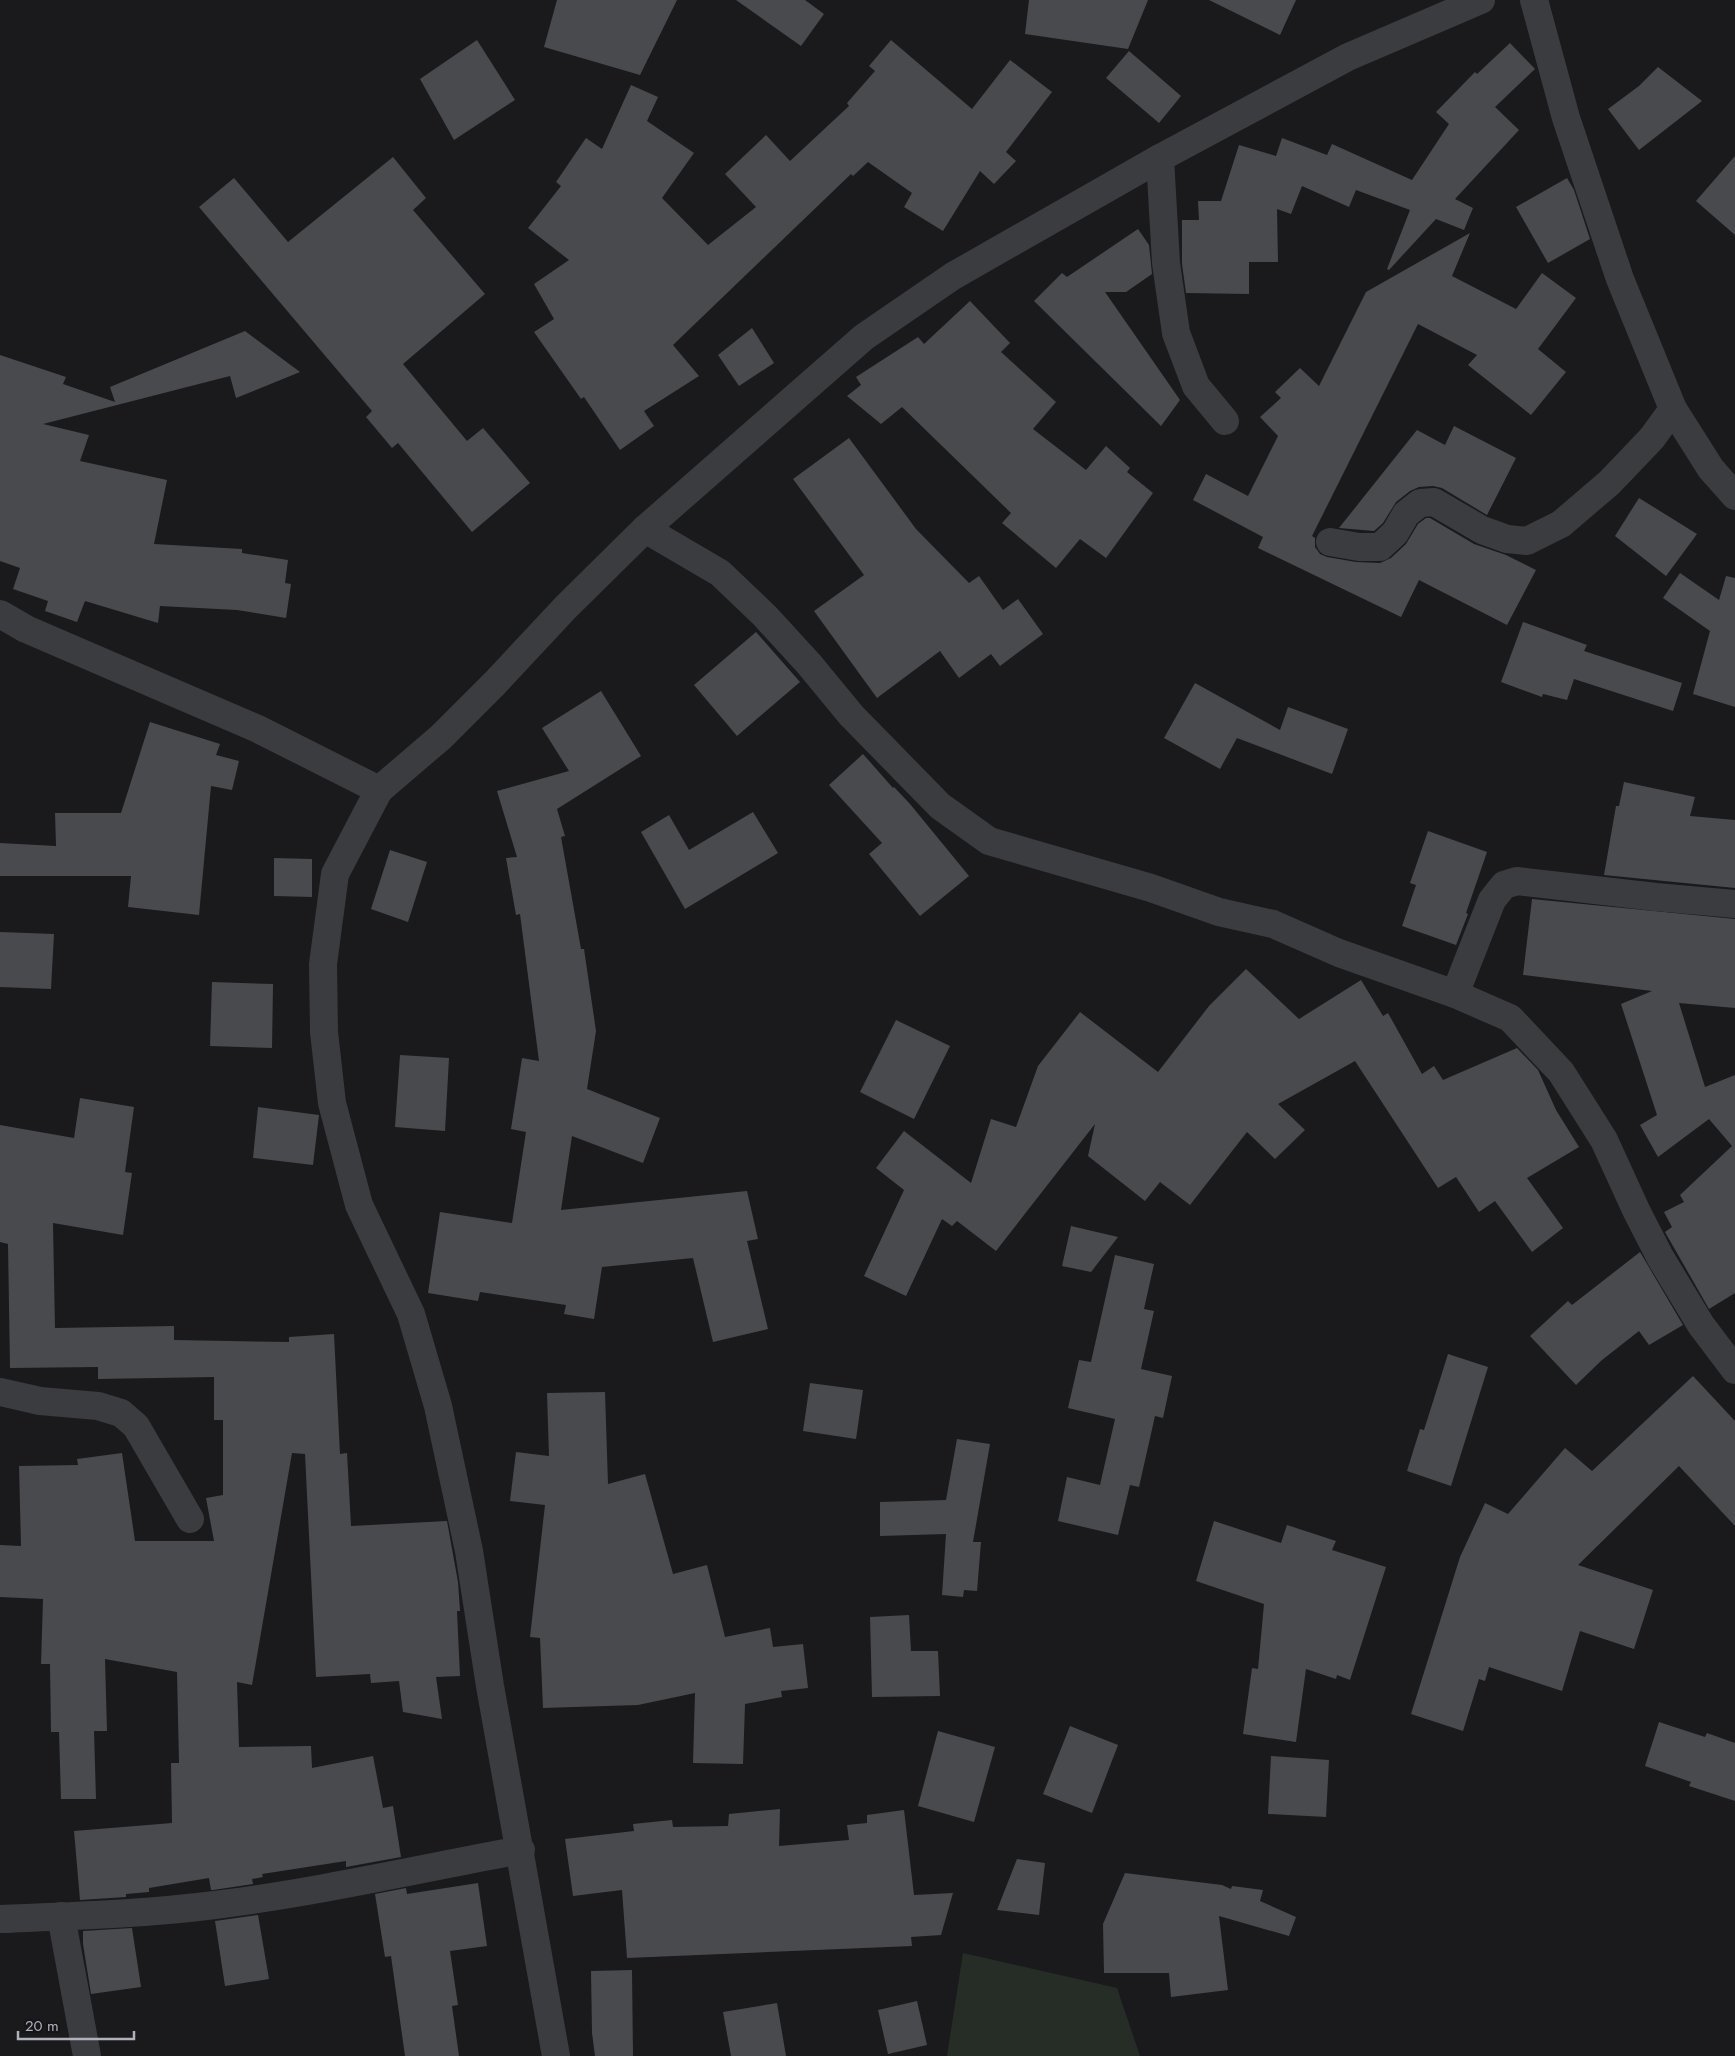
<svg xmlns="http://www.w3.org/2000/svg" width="1735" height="2056" viewBox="0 0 1735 2056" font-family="Jost,sans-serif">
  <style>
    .green { fill: #262d27 }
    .building { fill: #494a4e }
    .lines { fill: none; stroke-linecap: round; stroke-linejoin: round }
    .minor { stroke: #3b3c40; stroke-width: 28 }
    .tertiary { stroke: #3b3c40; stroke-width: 28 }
  </style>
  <rect width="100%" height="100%" fill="#1a1a1c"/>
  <path class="green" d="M963 1953 1117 1988 1140 2056H947Z"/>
  <g class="building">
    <path d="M557 0H677L640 75 544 47Z"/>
    <path d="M736 0H805L824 14 801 46Z"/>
    <path d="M1029 0H1148L1128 49 1025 34Z"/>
    <path d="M1209 0H1296L1280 35Z"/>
    <path d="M477 40 515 100 454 140 420 79Z"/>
    <path d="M891 40 972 109 1010 60 1052 92 1006 152 1016 161 994 184 980 171 943 231 904 207 912 193 868 162 853 176 851 174 673 345 699 376 644 411 654 426 620 450 584 397 581 399 534 332 554 319 534 284 569 260 528 228 561 186 556 182 586 138 602 149 631 85 658 97 647 121 694 153 662 198 708 245 756 207 725 174 766 135 790 161 849 106 847 103 875 71 869 66Z"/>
    <path d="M1510 43 1535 69 1495 107 1519 130 1455 199 1473 208 1464 230 1436 219 1389 270 1387 269 1410 210 1356 190 1349 207 1302 186 1291 214 1277 209 1278 262H1249V294L1186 293 1182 264V220H1199L1198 201H1221L1239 145 1276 156 1282 138 1327 155 1332 144 1412 180 1449 124 1436 112 1475 72 1477 74Z"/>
    <path d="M1129 51 1181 96 1159 123 1106 78Z"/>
    <path d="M1658 67 1702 101 1639 150 1608 109 1639 86Z"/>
    <path d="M1735 156V235L1696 201Z"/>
    <path d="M393 157 426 198 413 210 485 294 403 364 467 441 483 428 530 483 472 532 398 443 392 448 366 417 372 411 199 207 234 178 288 242Z"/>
    <path d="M1567 178 1574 190 1590 239 1548 263 1516 207Z"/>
    <path d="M1138 229 1149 245 1152 274 1126 292H1105L1180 400 1161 426 1034 301 1062 273 1067 277Z"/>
    <path d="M1470 233 1452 276 1516 309 1542 273 1576 298 1538 349 1566 372 1531 415 1468 365 1477 355 1418 324 1312 536 1315 538V547L1320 554 1327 557 1356 562 1380 563 1391 558 1406 544 1418 524 1426 518H1430L1474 544 1506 555 1536 570 1507 625 1419 580 1401 617 1258 548 1263 537 1193 500 1206 474 1248 496 1278 436 1260 417 1281 398 1275 392 1300 368 1319 386 1366 292Z"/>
    <path d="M970 301 1010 343 1001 352 1056 402 1033 429 1086 470 1106 446 1130 468 1127 472 1153 493 1106 558 1080 539 1056 568 1002 523 1011 513 902 407 881 424 847 396 861 385 856 377 918 337 924 344Z"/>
    <path d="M752 328 774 363 739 386 718 355Z"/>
    <path d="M245 331 300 372 236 398 230 376 43 424 89 435 80 461 167 480 154 544 242 549V553L288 560 285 583 291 584 286 618 237 610 160 606 158 623 85 601 77 622 45 611 48 601 13 589 20 568 0 561V355L66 377 63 384 115 402 110 387Z"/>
    <path d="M1454 426 1516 458 1487 515 1442 488 1433 486 1419 487 1410 491 1396 502 1383 523 1374 531 1339 528 1417 430 1445 445Z"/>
    <path d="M849 438 916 529 969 583 979 576 1003 610 1018 599 1043 634 1000 666 991 654 959 678 940 651 877 698 814 611 864 575 793 479Z"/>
    <path d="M1639 498 1697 534 1666 576 1615 536Z"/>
    <path d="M1680 573 1719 600 1726 576 1735 578V707L1693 694 1710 631 1663 598Z"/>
    <path d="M1523 622 1587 645 1584 651 1682 683 1673 711 1574 679 1567 700 1543 694 1542 697 1501 682Z"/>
    <path d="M756 632 800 682 737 736 694 685Z"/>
    <path d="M1195 683 1280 730 1288 707 1348 729 1332 774 1237 738 1220 769 1164 738Z"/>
    <path d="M601 691 641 756 557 809 565 836 561 837 581 949H584L596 1031 587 1089 660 1118 643 1163 572 1136 561 1210 747 1191 758 1239 747 1241 768 1329 713 1342 693 1258 602 1267 594 1319 564 1314 566 1305 480 1292 478 1301 428 1293 440 1212 512 1223 526 1132 511 1129 522 1058 539 1061 520 914 516 915 506 858 517 857 497 791 569 771 542 728Z"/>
    <path d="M150 722 220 744 216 755 239 761 232 790 211 786 199 915 128 907 131 876H0V843L56 846 55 813H121Z"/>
    <path d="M863 754 893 788 894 787 910 804 969 876 920 916 869 854 882 843 829 785Z"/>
    <path d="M1624 782 1695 797 1690 816 1735 820V888L1604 875 1616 806H1619Z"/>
    <path d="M753 812 778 853 685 909 641 832 669 815 689 850Z"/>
    <path d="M1428 831 1487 852 1466 913 1468 914 1456 945 1402 926 1416 885 1410 883Z"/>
    <path d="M390 850 427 862 408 922 371 909Z"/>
    <path d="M274 858 312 859V897L274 896Z"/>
    <path d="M1532 899 1735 919V1008L1679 1003 1705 1087 1735 1075V1293L1709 1309 1665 1232 1672 1227 1664 1212 1684 1202 1680 1195 1732 1146 1709 1119 1658 1157 1640 1125 1657 1115 1621 1004 1652 991 1523 975Z"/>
    <path d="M0 932 54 934 51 989 0 987Z"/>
    <path d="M1246 969 1299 1019 1361 980 1383 1016 1388 1013 1422 1074 1434 1066 1443 1080 1517 1048 1538 1070 1556 1110 1579 1147 1527 1178 1563 1228 1532 1252 1495 1201 1479 1212 1456 1177 1438 1188 1355 1061 1278 1104 1305 1130 1275 1159 1247 1132 1190 1205 1160 1182 1145 1201 1088 1156 1095 1124 996 1251 957 1221 952 1226 942 1219 906 1296 864 1276 904 1190 876 1168 904 1131 971 1183 991 1119 1016 1127 1038 1066 1080 1012 1158 1072 1209 1006Z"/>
    <path d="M212 982 273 984 272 1048 210 1046Z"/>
    <path d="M896 1020 950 1046 914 1119 860 1092Z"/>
    <path d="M400 1055 449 1058 445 1131 395 1127Z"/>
    <path d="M80 1098 134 1107 125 1172 132 1173 123 1235 53 1223 55 1328 174 1326V1340L289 1342V1337L334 1334 340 1454 347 1453 351 1526 447 1521 458 1582 460 1611H457L460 1676 436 1677 442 1719 403 1712 399 1681 371 1683 370 1674 316 1677 305 1454 292 1453 252 1685 237 1682 239 1747 311 1746 312 1768 373 1756 383 1808 393 1806 401 1857 346 1867V1861L262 1874 263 1877 252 1879 253 1884 213 1890H211L209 1878 149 1888V1892L126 1894V1897L80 1900 74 1831 172 1823 171 1763H179L177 1672 105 1659 107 1731H94L96 1799H61L59 1732H51L50 1664H41L43 1599 0 1597V1545L21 1546 19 1466 78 1465 77 1459 122 1453 135 1541H214L206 1498 223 1495V1420H214V1377L98 1379V1367L10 1368 8 1244 0 1242V1125L74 1138Z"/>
    <path d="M258 1107 319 1115 313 1165 253 1158Z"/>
    <path d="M1071 1226 1118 1237 1091 1272 1062 1266Z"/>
    <path d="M1640 1252 1683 1325 1649 1345 1639 1331 1602 1360 1576 1385 1530 1336 1568 1301 1572 1305Z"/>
    <path d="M1115 1255 1154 1264 1144 1309 1154 1311 1141 1369 1172 1376 1163 1418 1155 1416 1139 1487 1130 1485 1118 1535 1058 1521 1067 1477 1100 1485 1115 1419 1068 1408 1079 1360 1091 1362Z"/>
    <path d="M1448 1354 1488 1367 1451 1486 1407 1471 1420 1429 1424 1430Z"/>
    <path d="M1693 1376 1735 1421V1526L1679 1466 1578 1565 1653 1590 1634 1649 1580 1631 1562 1691 1489 1667 1485 1681 1479 1679 1463 1731 1411 1714 1460 1557 1485 1503 1508 1514 1565 1448 1592 1471Z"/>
    <path d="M810 1383 863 1390 856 1439 803 1431Z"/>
    <path d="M605 1392 608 1484 645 1474 673 1574 707 1565 725 1637 770 1628 773 1647 803 1644 808 1688 781 1691 782 1697 745 1704 743 1764 693 1763 695 1693 638 1705 543 1708 540 1638 530 1637 545 1505 510 1501 516 1452 549 1456 547 1393Z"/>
    <path d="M957 1439 990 1444 973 1542H981L977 1591 964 1590 963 1597 942 1595 946 1534 880 1536V1502L946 1500Z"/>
    <path d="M1214 1521 1281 1543 1287 1525 1336 1541 1332 1550 1386 1567 1350 1680 1337 1675 1336 1679 1306 1669 1296 1742 1243 1734 1252 1668 1258 1669 1264 1604 1196 1581Z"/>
    <path d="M909 1615 911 1651H938L940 1696 872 1697 870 1617Z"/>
    <path d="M1659 1722 1705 1737 1707 1733 1735 1743V1801L1689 1786 1691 1782 1645 1766Z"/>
    <path d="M1070 1726 1118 1745 1092 1813 1043 1794Z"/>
    <path d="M938 1731 995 1747 974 1822 918 1806Z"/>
    <path d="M1271 1756 1329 1760 1326 1817 1268 1814Z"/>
    <path d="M780 1809 779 1846 849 1840 847 1825 867 1823V1815L904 1810 914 1895 953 1893 941 1935 911 1937 912 1946 627 1958 622 1890 573 1896 565 1839 634 1831 633 1824 672 1820 673 1827 728 1826 729 1814Z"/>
    <path d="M1017 1859 1045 1863 1039 1915 997 1910Z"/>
    <path d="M1125 1873 1222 1885 1231 1889 1232 1886 1263 1890 1260 1901 1296 1917 1289 1936 1219 1916 1228 1990 1171 1997 1169 1973H1104L1103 1924Z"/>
    <path d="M478 1883 487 1946 450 1951 458 2005 452 2006 459 2056H405L391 1956 385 1957 375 1894 406 1888 407 1894Z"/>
    <path d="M258 1915 269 1979 225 1986 215 1921Z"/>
    <path d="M132 1928 141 1987 91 1994 83 1944V1931Z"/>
    <path d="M632 1970 633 2056H595L592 2033 591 1971Z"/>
    <path d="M917 2001 927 2045 888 2054 878 2010Z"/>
    <path d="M777 2003 786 2056H731L723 2012Z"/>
  </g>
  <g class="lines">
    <g class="minor">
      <path d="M1534 0 1566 118 1620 279 1673 409 1711 469 1735 496"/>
      <path d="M1160 158 1166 263 1176 333 1196 386 1225 421"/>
      <path d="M645 529 720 573 765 616 809 664 851 715 940 806 989 841 1151 888 1219 912 1273 924 1339 953 1455 994 1510 1018 1561 1072 1604 1140 1636 1210 1660 1257 1701 1325 1735 1370"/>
      <path d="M1330 542 1359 547H1380L1395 533 1406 514 1420 503 1434 502 1482 530 1507 539 1527 541 1561 524 1609 483 1633 458 1652 438 1673 409"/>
      <path d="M379 790 335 874 323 964 324 1032 332 1103 359 1205 411 1314 438 1406 469 1551 490 1686 556 2056"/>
      <path d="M1455 994 1492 900 1504 885 1517 881 1656 897 1735 904"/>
      <path d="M0 1392 40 1401 98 1406 121 1413 136 1426 190 1519"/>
      <path d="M61 1916 87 2056"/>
      <path d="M0 1919C72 1916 144 1914 215 1905 318 1892 419 1869 521 1850"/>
    </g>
    <path class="tertiary" d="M0 614 26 629 258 729 379 790 441 737 495 683 566 607 645 529 864 337 953 276 1160 158 1348 57 1481 0"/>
  </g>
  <path d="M18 2031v8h116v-8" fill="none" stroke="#aeb0ba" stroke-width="2.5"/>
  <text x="25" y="2031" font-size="15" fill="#aeb0ba" stroke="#151517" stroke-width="4" paint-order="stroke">20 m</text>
</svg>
